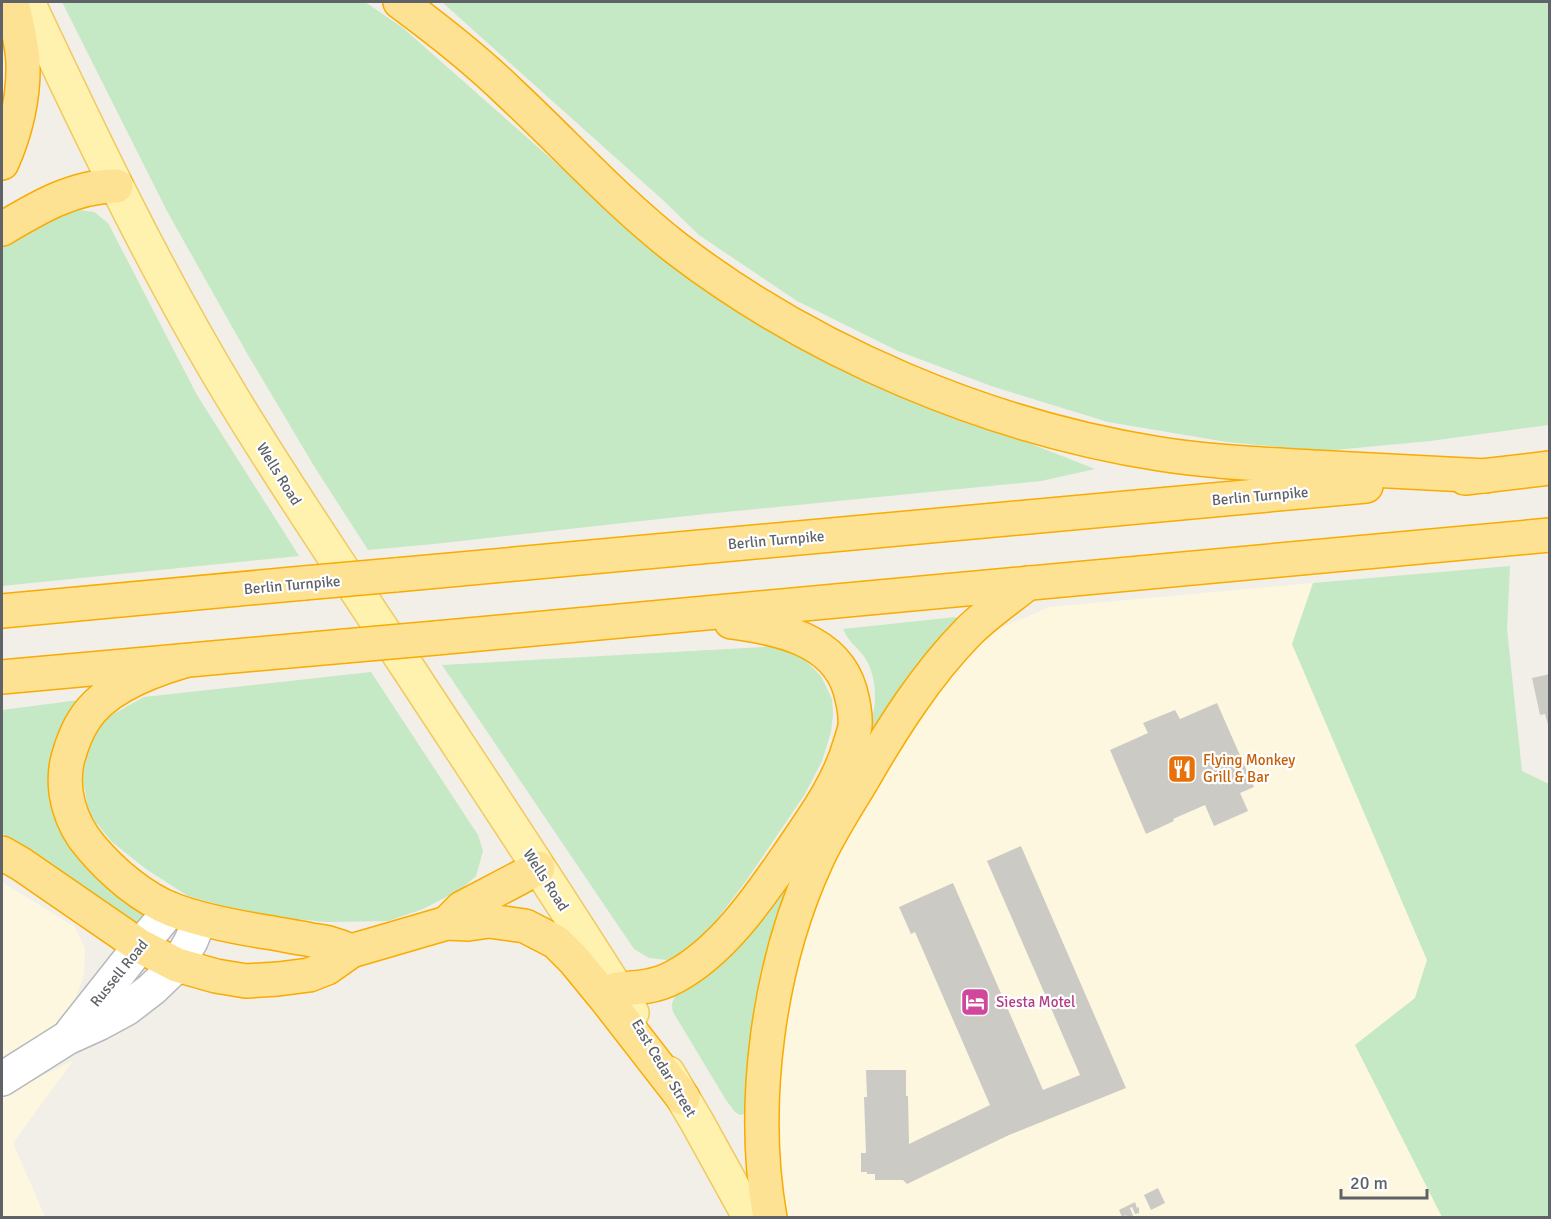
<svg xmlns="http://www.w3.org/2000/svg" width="1551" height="1219" viewBox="0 0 1551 1219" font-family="Signika,sans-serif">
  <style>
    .commercial { fill: #fef7e0 }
    .green { fill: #c5e8c5 }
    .building { fill: #cccac5 }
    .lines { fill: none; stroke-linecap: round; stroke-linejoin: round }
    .minor-casing { stroke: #b5b8bc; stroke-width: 36 }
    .major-casing { stroke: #f2c960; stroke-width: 36 }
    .highway-casing { stroke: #f9ab00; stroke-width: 36 }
    .minor { stroke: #fff; stroke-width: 33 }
    .major { stroke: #fff2af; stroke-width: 33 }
    .highway { stroke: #fde293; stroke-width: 33 }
    .highway-bridge-casing { stroke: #f9ab00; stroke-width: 36; stroke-linecap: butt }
    .highway-bridge { stroke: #fde293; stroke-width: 33 }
    .labels { text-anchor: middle; stroke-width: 4.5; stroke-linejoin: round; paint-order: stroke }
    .street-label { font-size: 15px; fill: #5f6368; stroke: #fff }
    .food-label { font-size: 15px; fill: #c56008; stroke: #fff; text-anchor: start }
    .hotel-label { font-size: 15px; fill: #b23c85; stroke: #fff; text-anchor: start }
  </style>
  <rect width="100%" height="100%" fill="#f1efe8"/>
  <g class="commercial">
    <path d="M1313 583 1292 644 1427 960 1415 998 1356 1045 1442 1217 789 1218 781 1200 776 1083 787 982 820 880 860 801 955 667 993 631 1050 607Z"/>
    <path d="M2 882 75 927 85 949 84 975 75 999 52 1028 2 1057Z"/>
    <path d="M73 1061 13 1143 45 1217H2V1095Z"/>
  </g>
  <g class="green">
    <path d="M62 2H365L403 28 662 257 852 374 1095 469 1041 481 705 514 434 544 368 550 314 466 248 355 168 213Z"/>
    <path d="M442 2H1549V425L1430 441 1324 451 1227 442 1108 422 994 387 898 351 797 301 699 235 664 201Z"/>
    <path d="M72 209 94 212 108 223 197 395 299 556 2 586V244Z"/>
    <path d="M1510 566 1507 629 1522 771 1549 784V1217H1442L1355 1045 1415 998 1427 960 1292 644 1313 583Z"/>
    <path d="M956 617 957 623 889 713 865 742C868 731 872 720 874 710 877 693 874 669 863 655 855 645 849 642 843 629Z"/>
    <path d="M781 646 800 655 821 676 832 699 833 714 831 732 822 761 805 794 746 881 713 925 681 954 667 960 649 958 634 949 442 665Z"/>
    <path d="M371 672 478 835 483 851 476 876 460 890 423 909 388 921 326 922 257 915 188 896 146 869 112 842 89 814 83 780 89 738 108 717 144 697Z"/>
    <path d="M79 700 51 762 147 911 139 924 2 833V710Z"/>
    <path d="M807 842 751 1112 740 1115 735 1112 726 1100 673 1012C668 996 684 989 695 981Z"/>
  </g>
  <g class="building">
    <path d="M1550 674V728H1549L1545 714 1540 715 1532 678Z"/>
    <path d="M1217 703 1254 787 1240 793 1248 811 1214 826 1205 805 1173 819 1174 821 1146 834 1110 750 1148 733 1143 723 1175 710 1180 719Z"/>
    <path d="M1021 846 1126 1088 1009 1135 907 1184 903 1180H875V1174H867V1172H861V1153H866L864 1097H867L866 1070H906V1096H908L909 1144 990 1105 915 932 911 934 899 907 953 883 1043 1090 1080 1075 987 861Z"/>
    <path d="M1158 1188 1165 1203 1151 1210 1144 1195Z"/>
    <path d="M1135 1202 1137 1208 1139 1207V1213L1135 1214 1132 1207 1130 1208 1134 1218H1127L1126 1215 1122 1217 1119 1210Z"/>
  </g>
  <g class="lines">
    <g class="minor-casing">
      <g id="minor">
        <path d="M72 1032 140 946 171 909"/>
        <path d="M2 1079 67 1038 100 1023 126 1009 152 989 177 965 191 941 200 919"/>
      </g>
    </g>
    <g class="major-casing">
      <g id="major">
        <path d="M28 2C91 136 155 270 232 397 287 488 347 576 406 665 482 781 559 896 632 1013"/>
        <path d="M668 1073 697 1122 750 1218"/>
      </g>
    </g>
    <g class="highway-casing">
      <g id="highway">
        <path d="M400 2C438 30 475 59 509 92 565 144 616 201 676 248 813 353 989 427 1160 454 1210 462 1262 464 1313 467 1371 470 1429 473 1486 476"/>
        <path d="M2 163C16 131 24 97 23 62 22 42 16 21 12 2"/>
        <path d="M2 229C37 208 74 186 116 186"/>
        <path d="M1465 478 1550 468"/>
        <path d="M395 575 1366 486"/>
        <path d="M2 611 304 583"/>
        <path d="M436 638 1550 535"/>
        <path d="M184 661C150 671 104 688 84 720 76 732 72 744 68 758 60 789 70 823 91 847 112 872 142 898 173 910 203 921 235 927 266 932 280 934 293 937 307 939 314 941 322 941 329 943 336 945 344 948 351 951"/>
        <path d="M2 677 345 646"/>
        <path d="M2 853 21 864 140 946 177 965 216 976 246 981 278 979 309 975 327 968 351 951 447 923 468 924 489 921 525 926 556 942 574 960 606 999 683 1098"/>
        <path d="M447 923 462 908 538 868"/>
        <path d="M617 989C637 988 656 987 674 977 723 951 760 896 791 851 814 817 839 783 850 744 852 738 854 732 855 726 856 714 853 701 850 690 835 639 778 628 731 622"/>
        <path d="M770 1218C750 1104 768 967 816 862 829 833 847 806 863 779 893 727 926 675 968 632 986 614 1008 599 1028 583"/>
      </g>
    </g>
    <use href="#minor" class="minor"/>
    <use href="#major" class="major"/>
    <use href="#highway" class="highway"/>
    <g class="highway-bridge-casing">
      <g id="highway-bridge">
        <path d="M304 583 395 575"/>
        <path d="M345 646 436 638"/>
      </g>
    </g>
    <use href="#highway-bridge" class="highway-bridge"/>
  </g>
  <defs>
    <g id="restaurant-square" transform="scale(1.5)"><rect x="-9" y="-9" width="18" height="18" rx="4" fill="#e8710a" stroke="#fff"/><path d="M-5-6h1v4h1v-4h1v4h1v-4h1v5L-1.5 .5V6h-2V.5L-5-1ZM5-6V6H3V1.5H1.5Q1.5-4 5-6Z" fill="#fff"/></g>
    <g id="hotel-square" transform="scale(1.5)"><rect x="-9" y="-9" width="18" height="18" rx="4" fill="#d1479c" stroke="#fff"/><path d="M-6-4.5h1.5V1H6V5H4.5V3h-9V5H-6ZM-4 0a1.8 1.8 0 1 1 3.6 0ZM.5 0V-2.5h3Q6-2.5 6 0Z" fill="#fff"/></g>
  </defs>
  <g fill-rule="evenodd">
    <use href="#restaurant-square" x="1182" y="769"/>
    <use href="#hotel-square" x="975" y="1002"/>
  </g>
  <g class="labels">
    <g class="street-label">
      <text transform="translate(279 474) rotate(58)" y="5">Wells Road</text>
      <text transform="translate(1260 496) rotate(-5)" y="5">Berlin Turnpike</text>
      <text transform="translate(776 540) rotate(-5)" y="5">Berlin Turnpike</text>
      <text transform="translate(292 585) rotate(-5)" y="5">Berlin Turnpike</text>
      <text transform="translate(546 880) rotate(57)" y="5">Wells Road</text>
      <text transform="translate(119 973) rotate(-51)" y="5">Russell Road</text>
      <text transform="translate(664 1068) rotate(59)" y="5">East Cedar Street</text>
    </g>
    <g class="food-label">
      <text x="1203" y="765">Flying Monkey<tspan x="1203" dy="17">Grill &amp; Bar</tspan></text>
    </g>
    <g class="hotel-label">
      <text x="996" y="1007">Siesta Motel</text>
    </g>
  </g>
  <rect width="1551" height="1219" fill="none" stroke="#5f6368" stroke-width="6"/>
  <path d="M1341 1189v9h86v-9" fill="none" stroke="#5f6368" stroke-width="3"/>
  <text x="1350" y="1189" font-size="18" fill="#5f6368" stroke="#ffffff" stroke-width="4.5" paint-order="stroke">20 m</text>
</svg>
